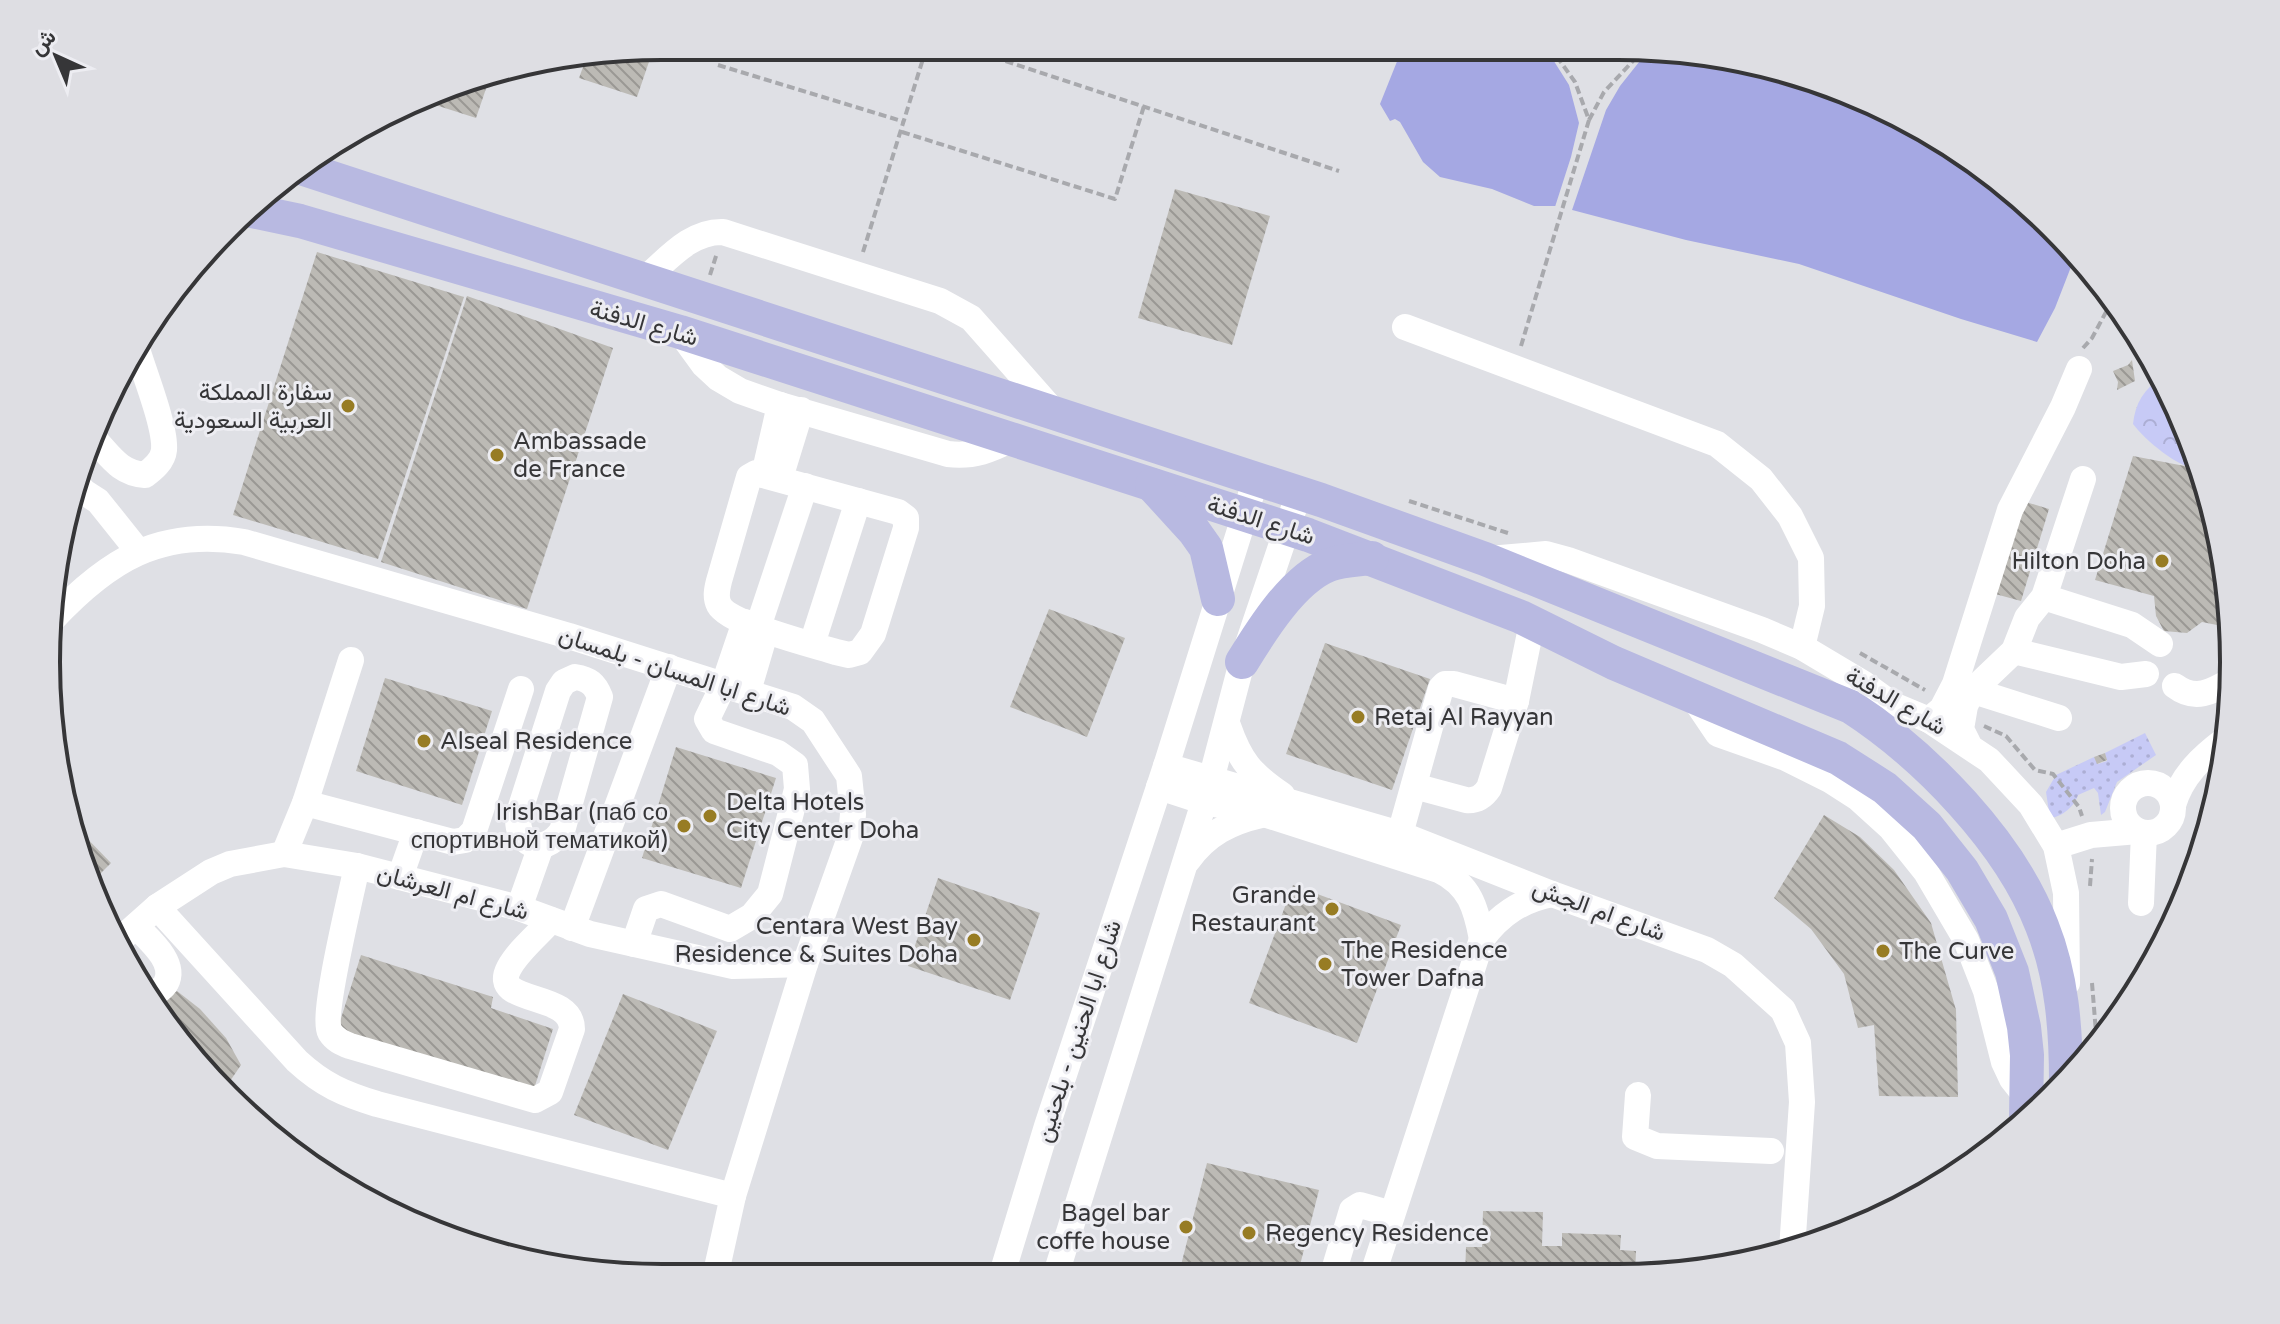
<svg xmlns="http://www.w3.org/2000/svg" width="2280" height="1324" viewBox="0 0 2280 1324" font-family="'Varela Round',Vazirmatn,sans-serif">
  <style>
    .grass { fill: url(#grass-dots) }
    .forest { fill: url(#forest-crowns) }
    .water { fill: #a5a8e3 }
    .pier { fill: #dfe0e5 }
    .building { fill: url(#building-back-hatch) }
    .lines { fill: none; stroke-linecap: round; stroke-linejoin: round }
    .path { stroke: #a8a9ad; stroke-width: 4; stroke-dasharray: 8 4; stroke-linecap: butt }
    .minor { stroke: #fff; stroke-width: 26 }
    .major { stroke: #b8b9e1; stroke-width: 34 }
    .poi-dot { fill: #977c24; stroke: #ededf2; stroke-width: 3 }
    .labels { text-anchor: middle; stroke-width: 6; stroke-linejoin: round; paint-order: stroke }
    .street-label { font-size: 24px; fill: #363638; stroke: #ededf2 }
    .poi-label { font-size: 24px; fill: #363638; stroke: #ededf2; text-anchor: start }
    .rim { fill: none; stroke: #363638; stroke-width: 4 }
  </style>
  <defs>
    <pattern id="grass-dots" width="8" height="8" patternUnits="userSpaceOnUse" patternTransform="scale(2)"><rect width="8" height="8" fill="#c7caf6"/><path d="M2 2h.1M6 6h.1" fill="none" stroke="#acaed4" stroke-width="1.8" stroke-linecap="round"/></pattern>
    <pattern id="forest-crowns" width="20" height="18" patternUnits="userSpaceOnUse" patternTransform="scale(2)"><rect width="20" height="18" fill="#c7caf6"/><path d="M2 6a3 3 0 1 1 6 0M12 15a3 3 0 1 1 6 0" fill="none" stroke="#acaed4"/></pattern>
    <pattern id="building-back-hatch" width="6" height="6" patternUnits="userSpaceOnUse" patternTransform="scale(2)"><rect width="6" height="6" fill="#bcbab5"/><path d="M-1 5l2 2M0 0l6 6M5-1l2 2" fill="none" stroke="#9a9894"/></pattern>
  </defs>
  <rect width="100%" height="100%" fill="#dfe0e5"/>
  <path class="grass" d="M2145 733 2156 755 2117 782 2105 812 2101 815 2098 793 2094 788 2078 795C2075 806 2062 817 2050 818L2046 792 2056 775 2094 757 2098 764 2107 761 2105 753Z"/>
  <path class="forest" d="M2162 378 2187 426 2200 469C2180 470 2145 440 2133 424 2135 404 2144 388 2162 378Z"/>
  <g class="water">
    <path d="M1395 47H1659L1816 79 1960 150 2053 226 2076 254 2055 308 2037 342 1961 319 1799 264 1686 240 1557 206H1534L1492 189 1440 177 1423 162 1400 122 1395 119 1390 121 1380 104 1400 54Z"/>
    <path d="M2127 316 2140 339 2131 341 2122 332 2123 323Z"/>
  </g>
  <path class="pier" d="M1545 47H1555L1557 51 1638 50 1640 47H1651L1620 86 1606 110 1571 213 1554 210 1571 157 1579 123 1569 85Z"/>
  <g class="building">
    <path d="M654 47 637 97 579 78 586 59Z"/>
    <path d="M491 74 476 118 423 101 464 79Z"/>
    <path d="M1175 189 1270 216 1232 345 1138 318Z"/>
    <path d="M317 252 464 297 378 559 233 515Z"/>
    <path d="M467 296 613 348 527 609 381 562Z"/>
    <path d="M2132 360 2135 381 2117 390 2118 382 2113 371 2128 365Z"/>
    <path d="M2133 456 2200 469 2222 541 2230 621 2219 618 2217 625 2202 622 2187 633 2164 631 2156 616 2154 596 2095 580Z"/>
    <path d="M2016 499 2049 509 2021 601 1988 592Z"/>
    <path d="M1049 609 1125 638 1087 737 1010 707Z"/>
    <path d="M1325 643 1430 679 1392 790 1286 754Z"/>
    <path d="M385 678 492 711 462 805 356 771Z"/>
    <path d="M676 747 776 778 741 888 642 858Z"/>
    <path d="M2105 753 2107 760 2097 764 2094 757Z"/>
    <path d="M2221 785 2216 801 2210 795Z"/>
    <path d="M1824 815 1860 837 1894 870 1931 923 1956 1010 1958 1097 1879 1096 1874 1025 1858 1028 1844 974 1811 929 1774 898Z"/>
    <path d="M73 824 111 863 91 883 79 860Z"/>
    <path d="M938 878 1040 913 1010 1000 908 966Z"/>
    <path d="M1293 885 1401 925 1357 1043 1249 1003Z"/>
    <path d="M361 955 493 997 491 1008 553 1029 533 1092 337 1031Z"/>
    <path d="M177 991 200 1009 226 1038 241 1065 226 1087 174 1037 156 1004Z"/>
    <path d="M623 994 717 1031 668 1150 574 1115Z"/>
    <path d="M1207 1163 1319 1190 1297 1277H1178Z"/>
    <path d="M1483 1211 1543 1212 1542 1246H1562V1233L1621 1235 1620 1250 1636 1251 1635 1277H1465L1466 1247H1482Z"/>
  </g>
  <g class="lines">
    <g class="path">
      <path d="M960 46 1339 171"/>
      <path d="M1562 60 1633 59"/>
      <path d="M718 65 905 122"/>
      <path d="M1589 120 1604 92 1646 47"/>
      <path d="M902 132 1115 199 1144 106"/>
      <path d="M863 252 927 46"/>
      <path d="M710 275 717 253"/>
      <path d="M1521 346 1589 120 1575 82 1550 47"/>
      <path d="M2083 348 2092 338 2113 299"/>
      <path d="M1409 501 1511 534"/>
      <path d="M1860 653 1925 690"/>
      <path d="M1984 726 2006 736 2035 770 2053 774 2079 807 2082 816"/>
      <path d="M2090 886 2092 859"/>
      <path d="M2092 983 2097 1045"/>
    </g>
    <g class="minor">
      <path d="M646 278C669 258 691 231 723 232L940 301 971 318 1055 413"/>
      <path d="M1405 327 1717 444 1761 479 1790 516 1811 558 1812 606 1802 647"/>
      <path d="M680 332 704 365 718 378 740 391 780 405 948 454C974 457 991 450 1014 438"/>
      <path d="M95 440C111 457 120 473 145 475 153 469 163 461 164 450 166 427 144 373 137 349"/>
      <path d="M756 473 898 512 906 518V528L873 634 860 652 849 655 836 652C814 645 729 624 719 605 715 597 717 589 719 581L749 477Z"/>
      <path d="M764 475 780 405"/>
      <path d="M780 478 801 410"/>
      <path d="M76 483 84 492 98 501 138 551"/>
      <path d="M1489 559 1546 554 1568 560 1762 630 1802 647 1864 684 1893 705 1929 720 1989 760 2031 805 2056 846 2066 893 2067 983"/>
      <path d="M2044 597 2132 625 2160 644"/>
      <path d="M52 620C108 560 160 528 244 542L569 636 793 707 813 721 849 776 853 814 851 835 805 964 733 1196 715 1277"/>
      <path d="M758 627 805 486"/>
      <path d="M812 644 858 501"/>
      <path d="M2014 651 2121 677 2146 674"/>
      <path d="M575 677C589 679 595 684 600 697L562 831C543 858 513 844 519 813L558 691 564 682Z"/>
      <path d="M1958 686 2059 718"/>
      <path d="M2175 686C2196 702 2213 691 2232 680"/>
      <path d="M748 691 766 630"/>
      <path d="M1691 694 1718 734 1786 758 1830 780 1858 798 1890 827 1926 872 1966 940 1986 991 2004 1062 2012 1079 2027 1098"/>
      <path d="M1929 720 1942 709 1955 684 2010 510 2063 407 2079 369"/>
      <path d="M1228 726C1240 761 1251 774 1282 795"/>
      <path d="M1968 743 1961 729 1965 706 1972 691 2014 651 2027 618 2044 597 2083 479"/>
      <path d="M1166 766 1400 834 1552 894 1707 950 1733 965 1783 1010 1798 1043 1802 1102 1792 1250"/>
      <circle cx="2148" cy="808" r="25"/>
      <path d="M1414 786 1466 800C1477 801 1483 797 1489 788L1516 701 1532 623"/>
      <path d="M1159 787 1205 802 1264 814 1439 870C1470 885 1476 908 1482 939"/>
      <path d="M305 803 453 842 465 840 474 831 521 689"/>
      <path d="M2173 805C2182 775 2202 757 2226 739"/>
      <path d="M1400 834 1441 688 1445 684H1454L1516 701"/>
      <path d="M2056 846 2091 835 2138 831"/>
      <path d="M284 854 305 803 351 660"/>
      <path d="M1188 860C1207 834 1230 822 1261 815"/>
      <path d="M357 866C352 892 321 1015 330 1032 335 1040 342 1043 350 1046L535 1100 550 1092 572 1029C572 990 489 1006 509 968 518 951 538 935 551 920"/>
      <path d="M400 877 416 832"/>
      <path d="M2141 903 2144 833"/>
      <path d="M157 907 297 1061C323 1085 344 1094 377 1104L733 1196"/>
      <path d="M519 908 541 846"/>
      <path d="M136 926C148 939 177 962 166 983 164 988 156 992 152 996"/>
      <path d="M572 928 669 667"/>
      <path d="M121 939 157 907 211 872 230 864 284 854 357 866 519 908 590 934 733 966 805 964"/>
      <path d="M634 944 646 909 661 904 730 929 752 916 770 894 797 789 795 765 778 753 714 731 707 719 724 684 745 622"/>
      <path d="M1638 1095 1635 1137 1657 1146 1771 1151"/>
      <path d="M1001 1277 1047 1126 1166 766 1256 479"/>
      <path d="M1055 1277 1211 780 1242 662 1299 493"/>
      <path d="M1332 1277 1352 1210 1360 1205 1392 1214"/>
      <path d="M1372 1277 1482 939C1500 914 1522 900 1552 894"/>
    </g>
    <g class="major">
      <path d="M298 167 1321 500 1485 559 1851 707C1925 755 2010 842 2042 926 2062 976 2066 1029 2066 1082"/>
      <path d="M252 211 300 221 680 332 1308 535 1521 617 1614 663 1838 758 1885 788 1927 826 1962 870 1991 919 2012 972 2024 1027 2027 1055 2026 1119"/>
      <path d="M1152 485 1194 531 1206 548 1218 599"/>
      <path d="M1242 662C1261 631 1293 579 1329 565 1342 560 1358 560 1372 558"/>
    </g>
  </g>
  <g class="poi-dot">
    <circle cx="348" cy="406" r="8"/>
    <circle cx="497" cy="455" r="8"/>
    <circle cx="2162" cy="561" r="8"/>
    <circle cx="1358" cy="717" r="8"/>
    <circle cx="424" cy="741" r="8"/>
    <circle cx="710" cy="816" r="8"/>
    <circle cx="684" cy="826" r="8"/>
    <circle cx="1332" cy="909" r="8"/>
    <circle cx="974" cy="940" r="8"/>
    <circle cx="1883" cy="951" r="8"/>
    <circle cx="1325" cy="964" r="8"/>
    <circle cx="1186" cy="1227" r="8"/>
    <circle cx="1249" cy="1233" r="8"/>
  </g>
  <g class="labels">
    <g class="street-label">
      <text transform="translate(644 323) rotate(16)" y="8">شارع الدفنة</text>
      <text transform="translate(1261 520) rotate(18)" y="8">شارع الدفنة</text>
      <text transform="translate(675 671) rotate(18)" y="8">شارع ابا المسان - بلمسان</text>
      <text transform="translate(1896 701) rotate(30)" y="8">شارع الدفنة</text>
      <text transform="translate(453 892) rotate(15)" y="8">شارع ام العرشان</text>
      <text transform="translate(1599 910) rotate(20)" y="8">شارع ام الجش</text>
      <text transform="translate(1078 1031) rotate(-72)" y="8">شارع ابا الحنين - بلحنين</text>
    </g>
    <g class="poi-label">
      <text x="332" y="400" text-anchor="end">سفارة المملكة<tspan x="332" dy="28">العربية السعودية</tspan></text>
      <text x="513" y="449">Ambassade<tspan x="513" dy="28">de France</tspan></text>
      <text x="2146" y="569" text-anchor="end">Hilton Doha</text>
      <text x="1374" y="725">Retaj Al Rayyan</text>
      <text x="440" y="749">Alseal Residence</text>
      <text x="726" y="810">Delta Hotels<tspan x="726" dy="28">City Center Doha</tspan></text>
      <text x="668" y="820" text-anchor="end">IrishBar (паб со<tspan x="668" dy="28">спортивной тематикой)</tspan></text>
      <text x="1316" y="903" text-anchor="end">Grande<tspan x="1316" dy="28">Restaurant</tspan></text>
      <text x="958" y="934" text-anchor="end">Centara West Bay<tspan x="958" dy="28">Residence &amp; Suites Doha</tspan></text>
      <text x="1341" y="958">The Residence<tspan x="1341" dy="28">Tower Dafna</tspan></text>
      <text x="1899" y="959">The Curve</text>
      <text x="1170" y="1221" text-anchor="end">Bagel bar<tspan x="1170" dy="28">coffe house</tspan></text>
      <text x="1265" y="1241">Regency Residence</text>
    </g>
  </g>
  <path d="M0 0H2280V1324H0ZM662 60H1618A602 602 0 0 1 2220 662V662A602 602 0 0 1 1618 1264H662A602 602 0 0 1 60 662V662A602 602 0 0 1 662 60Z" fill="#dedee3" fill-rule="evenodd"/>
  <path class="rim" d="M662 60H1618A602 602 0 0 1 2220 662V662A602 602 0 0 1 1618 1264H662A602 602 0 0 1 60 662V662A602 602 0 0 1 662 60Z"/>
  <g transform="translate(56 56) rotate(316)" stroke="#ededf2" stroke-width="6" paint-order="stroke">
  <path d="M0-6L14 30L0 20L-14 30Z" fill="#363638"/>
  <text y="-12" font-size="22" font-weight="bold" text-anchor="middle" fill="#363638">ش</text>
  </g>
</svg>
